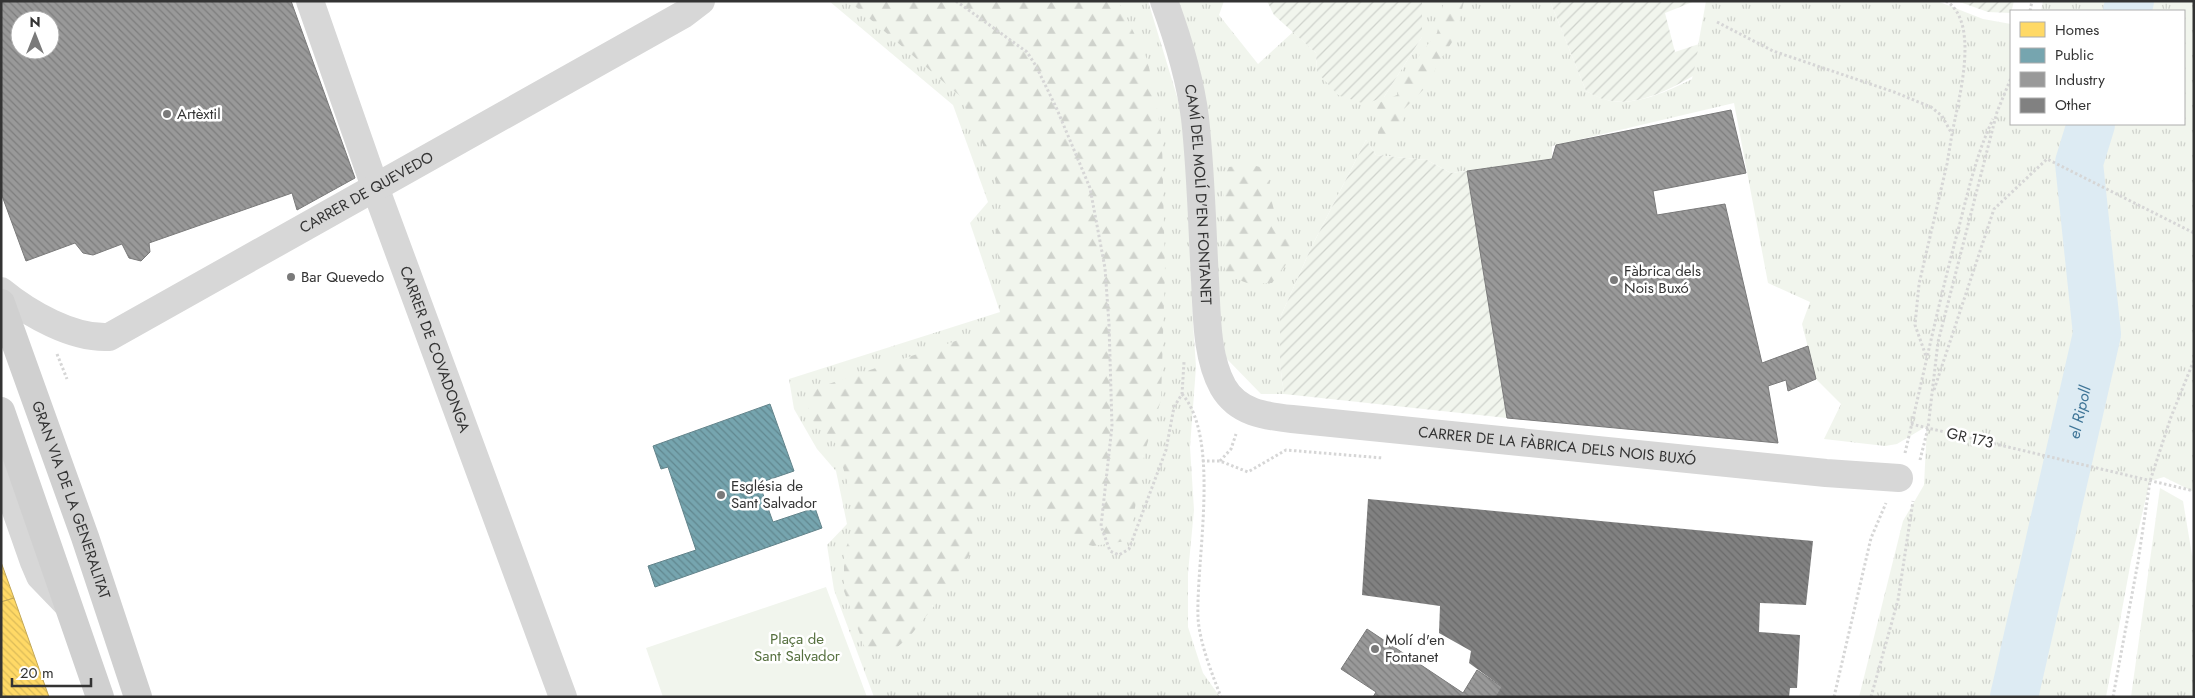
<svg xmlns="http://www.w3.org/2000/svg" width="2195" height="698" viewBox="0 0 2195 698" font-family="Jost,sans-serif">
  <style>
    .grass { fill: url(#grass-tufts) }
    .forest { fill: url(#forest-firs) }
    .park { fill: #f1f5ed }
    .garden { fill: url(#garden-furrows) }
    .homes { fill: url(#homes-back-hatch); stroke: #c2a757 }
    .public { fill: url(#public-back-hatch); stroke: #62838a }
    .industry { fill: url(#industry-back-hatch); stroke: #7a7a7a; fill-rule: evenodd }
    .lines { fill: none; stroke-linecap: round; stroke-linejoin: round }
    .river { stroke: #ddebf3; stroke-width: 48 }
    .building { fill: url(#building-back-hatch) }
    .path { stroke: #d6d6d6; stroke-width: 3; stroke-dasharray: 2.5 2.5; stroke-linecap: butt }
    .street { stroke: #d7d7d7; stroke-width: 28 }
    .secondary { stroke: #d0d0d0; stroke-width: 28 }
    .poi-dot { fill: #7a7a7a; stroke: #fff; stroke-width: 2 }
    .labels { text-anchor: middle; stroke-width: 5; stroke-linejoin: round; paint-order: stroke }
    .poi-label { font-size: 15px; fill: #333; stroke: #fff; text-anchor: start }
    .street-label { font-size: 15px; fill: #333; stroke: #fff }
    .park-label { font-size: 15px; fill: #56703f; stroke: #fff }
    .water-label { font-size: 16px; font-style: italic; fill: #3f7597; stroke: #fff }
  </style>
  <defs>
    <pattern id="grass-tufts" width="24" height="20" patternUnits="userSpaceOnUse" patternTransform="scale(1.25)"><rect width="24" height="20" fill="#f1f5ed"/><path d="M3 7l-1-3M5 7V3M7 7l1-3M15 17l-1-3M17 17v-4M19 17l1-3" fill="none" stroke="#cfd2cc"/></pattern>
    <pattern id="forest-firs" width="22" height="20" patternUnits="userSpaceOnUse" patternTransform="scale(1.25)"><rect width="22" height="20" fill="#f1f5ed"/><path d="M5 1l3.5 6h-7zM16 11l3.5 6h-7z" fill="#cfd2cc"/></pattern>
    <pattern id="garden-furrows" width="10" height="10" patternUnits="userSpaceOnUse" patternTransform="scale(1.25)"><rect width="10" height="10" fill="#f1f5ed"/><path d="M-1 1l2-2M0 10L10 0M9 11l2-2" fill="none" stroke="#cfd2cc"/></pattern>
    <pattern id="homes-back-hatch" width="6" height="6" patternUnits="userSpaceOnUse" patternTransform="scale(1.25)"><rect width="6" height="6" fill="#ffd966"/><path d="M-1 5l2 2M0 0l6 6M5-1l2 2" fill="none" stroke="#dbbb59"/></pattern>
    <pattern id="public-back-hatch" width="6" height="6" patternUnits="userSpaceOnUse" patternTransform="scale(1.25)"><rect width="6" height="6" fill="#76a5af"/><path d="M-1 5l2 2M0 0l6 6M5-1l2 2" fill="none" stroke="#61878f"/></pattern>
    <pattern id="industry-back-hatch" width="6" height="6" patternUnits="userSpaceOnUse" patternTransform="scale(1.25)"><rect width="6" height="6" fill="#999"/><path d="M-1 5l2 2M0 0l6 6M5-1l2 2" fill="none" stroke="#7d7d7d"/></pattern>
    <pattern id="building-back-hatch" width="6" height="6" patternUnits="userSpaceOnUse" patternTransform="scale(1.25)"><rect width="6" height="6" fill="#818181"/><path d="M-1 5l2 2M0 0l6 6M5-1l2 2" fill="none" stroke="#6a6a6a"/></pattern>
  </defs>
  <rect width="100%" height="100%" fill="#fff"/>
  <g class="grass">
    <path d="M829 1H1148L1179 103 1188 156 1193 323 1196 367 1190 447 1194 510 1188 573V627L1203 673 1220 697H874L834 590 827 545 847 524 836 471 817 449 794 409 789 379 1000 312 970 223 988 202 953 105Z"/>
    <path d="M1176 1H1224L1219 15 1258 64 1293 32 1316 53 1317 72 1384 97 1422 37V1H1550L1586 91C1592 94 1600 98 1607 100 1635 107 1668 91 1692 79L1706 1H1937L1983 19 2011 24V124H2184V11H2041L2043 1H2194V492L2164 477 2150 481 2131 561 2106 697H1859L1903 521 1924 485 1927 426 1897 444 1885 446 1824 439 1841 404 1816 379 1802 324 1810 302 1768 283 1734 103 1552 146V159L1451 173 1427 160 1376 155 1366 140 1311 248 1280 318V365L1284 394H1261L1226 358 1221 332 1208 119Z"/>
    <path d="M2160 488 2183 501 2194 567V697H2131Z"/>
  </g>
  <g class="forest">
    <path d="M849 1H1118L1147 59 1154 89 1162 140 1165 271 1161 400 1145 451 1133 519 1126 541 1093 546 1071 541 1021 489H999L977 504 969 556 943 595 910 636 894 650 865 648 844 591V552L853 531V501L836 444 808 416V391L988 330 1003 321 1005 301 995 238 1002 200 985 149 960 96Z"/>
    <path d="M1444 1H1464L1455 38 1439 61 1429 84 1404 109 1400 134H1378L1376 104 1397 95 1414 62 1437 33Z"/>
    <path d="M1249 164 1267 169C1271 199 1273 222 1292 246L1288 262 1272 283 1250 284 1225 275 1223 180 1229 167Z"/>
  </g>
  <path class="park" d="M826 587 867 697H663L646 648Z"/>
  <g class="garden">
    <path d="M1267 1H1422V37L1384 97 1365 104 1338 95 1317 72 1316 53 1274 15Z"/>
    <path d="M1550 1H1695L1665 13 1675 52 1699 44 1693 76C1668 90 1638 107 1607 100 1600 99 1592 94 1586 91Z"/>
    <path d="M1957 1H2014L2011 13 1988 12Z"/>
    <path d="M1366 140 1376 155 1427 160 1451 173 1467 171 1507 418 1284 394 1280 365V318L1311 248Z"/>
  </g>
  <g class="homes">
    <path d="M1 562 14 598 1 602Z"/>
    <path d="M14 598 49 697H1V602Z"/>
  </g>
  <path class="public" d="M770 404 794 471 759 483 773 522 815 508 822 528 655 587 648 566 696 550 668 467 661 469 653 446Z"/>
  <g class="industry">
    <path d="M1 1H291L355 178 297 210 292 193 149 243 150 252 141 261 129 258 122 244 93 255 83 253 75 243 26 261 1 193ZM20 20H50V50H20Z"/>
    <path d="M1731 110 1746 173 1653 191 1657 215 1725 204 1762 363 1808 346 1816 379 1788 391 1786 380 1768 386 1778 443 1507 418 1467 171 1552 159 1556 145Z"/>
    <path d="M1367 629 1463 693 1477 670 1502 687 1496 697H1373L1376 692 1341 669Z"/>
  </g>
  <g class="lines">
    <g class="river">
      <path d="M2127 11 2130 1"/>
      <path id="s1" d="M2014 697 2097 334 2079 163 2091 124"/>
    </g>
  </g>
  <path class="building" d="M1368 499 1813 541 1806 605 1760 603 1759 632 1800 635 1797 688H1790L1789 697H1496L1502 687 1469 663 1471 651 1439 633 1440 606 1362 595Z"/>
  <g class="lines">
    <g class="path">
      <path d="M956 1 1027 52 1036 66 1056 107 1090 188 1105 268 1109 324 1112 426 1101 526 1110 551 1119 555 1129 549 1166 450 1174 407 1182 394 1184 362"/>
      <path d="M1946 1C1981 22 1958 101 1952 134"/>
      <path d="M2030 11 2032 1"/>
      <path d="M1717 22 1773 51 1894 92 1931 107 1942 116 1952 134 1947 164 1919 284 1915 325 1926 356"/>
      <path d="M57 354 67 379"/>
      <path d="M1934 390 1994 209 2047 159 2194 233"/>
      <path d="M1182 394C1221 438 1196 559 1198 617 1199 641 1212 674 1221 697"/>
      <path d="M1911 424 2194 491"/>
      <path d="M1905 453C1922 381 1937 310 1956 238 1967 197 1975 157 1993 119"/>
      <path d="M1920 460 1928 428 1938 342 1997 112 2011 78"/>
      <path d="M1202 461H1220L1248 472 1286 450 1383 458"/>
      <path d="M1220 461 1231 449 1236 434"/>
      <path d="M1834 697 1871 538 1886 503"/>
      <path d="M1871 697 1898 600 1913 501"/>
      <path d="M2113 697 2138 562 2150 481 2171 417 2194 360"/>
    </g>
    <g class="street">
      <path id="s2" d="M310 1 375 187 563 697"/>
      <path id="s3" d="M1164 1C1178 39 1190 78 1195 118 1201 172 1202 226 1205 280 1207 315 1206 356 1223 387 1238 413 1265 416 1292 419L1826 473 1899 478"/>
      <path id="s4" d="M1 291C29 314 73 339 109 337L684 14 701 1"/>
      <path d="M1 468 34 562 40 576 67 604"/>
    </g>
    <g class="secondary">
      <path id="s5" d="M1 303 85 537 138 697"/>
      <path d="M1 411 100 697"/>
    </g>
  </g>
  <g class="poi-dot">
    <circle cx="167" cy="114" r="5"/>
    <circle cx="291" cy="277" r="5"/>
    <circle cx="1614" cy="280" r="5"/>
    <circle cx="721" cy="495" r="5"/>
    <circle cx="1375" cy="649" r="5"/>
  </g>
  <g class="labels">
    <g class="poi-label">
      <text x="177" y="119">Artèxtil</text>
      <text x="1624" y="276">Fàbrica dels<tspan x="1624" dy="17">Nois Buxó</tspan></text>
      <text x="301" y="282">Bar Quevedo</text>
      <text x="731" y="491">Església de<tspan x="731" dy="17">Sant Salvador</tspan></text>
      <text x="1385" y="645">Molí d'en<tspan x="1385" dy="17">Fontanet</tspan></text>
    </g>
    <g class="street-label">
      <text dy="5" stroke="none"><textPath href="#s4" startOffset="415">CARRER DE QUEVEDO</textPath></text>
      <text dy="5" stroke="none"><textPath href="#s3" startOffset="198">CAMÍ DEL MOLÍ D'EN FONTANET</textPath></text>
      <text dy="5" stroke="none"><textPath href="#s2" startOffset="370">CARRER DE COVADONGA</textPath></text>
      <text transform="translate(1970 438) rotate(13)" y="5">GR 173</text>
      <text dy="5" stroke="none"><textPath href="#s3" startOffset="739">CARRER DE LA FÀBRICA DELS NOIS BUXÓ</textPath></text>
      <text dy="5" stroke="none"><textPath href="#s5" startOffset="209">GRAN VIA DE LA GENERALITAT</textPath></text>
    </g>
    <g class="park-label">
      <text x="797" y="644">Plaça de<tspan x="797" dy="17">Sant Salvador</tspan></text>
    </g>
    <g class="water-label">
      <text dy="6" stroke="none"><textPath href="#s1" startOffset="292">el Ripoll</textPath></text>
    </g>
  </g>
  <rect width="2195" height="698" fill="none" stroke="#333333" stroke-width="5"/>
  <rect x="2010" y="10" width="175" height="115" fill="#ffffff" stroke="#adadad"/>
  <rect x="2020" y="22" width="25" height="15" fill="#ffd966" stroke="#adadad"/>
  <text x="2055" y="35" font-size="15" fill="#333333">Homes</text>
  <rect x="2020" y="48" width="25" height="15" fill="#76a5af" stroke="#adadad"/>
  <text x="2055" y="60" font-size="15" fill="#333333">Public</text>
  <rect x="2020" y="72" width="25" height="15" fill="#999999" stroke="#adadad"/>
  <text x="2055" y="85" font-size="15" fill="#333333">Industry</text>
  <rect x="2020" y="98" width="25" height="15" fill="#818181" stroke="#adadad"/>
  <text x="2055" y="110" font-size="15" fill="#333333">Other</text>
  <g transform="translate(35 35)"><circle r="24" fill="#ffffff" stroke="#adadad"/>
  <path d="M0-4L9 19L0 12L-9 19Z" fill="#7a7a7a"/>
  <text y="-8" font-size="14" font-weight="bold" text-anchor="middle" fill="#333333">N</text>
  </g>
  <path d="M12 678v8h79v-8" fill="none" stroke="#333333" stroke-width="2.5"/>
  <text x="20" y="678" font-size="15" fill="#333333" stroke="#ffffff" stroke-width="4" paint-order="stroke">20 m</text>
</svg>
